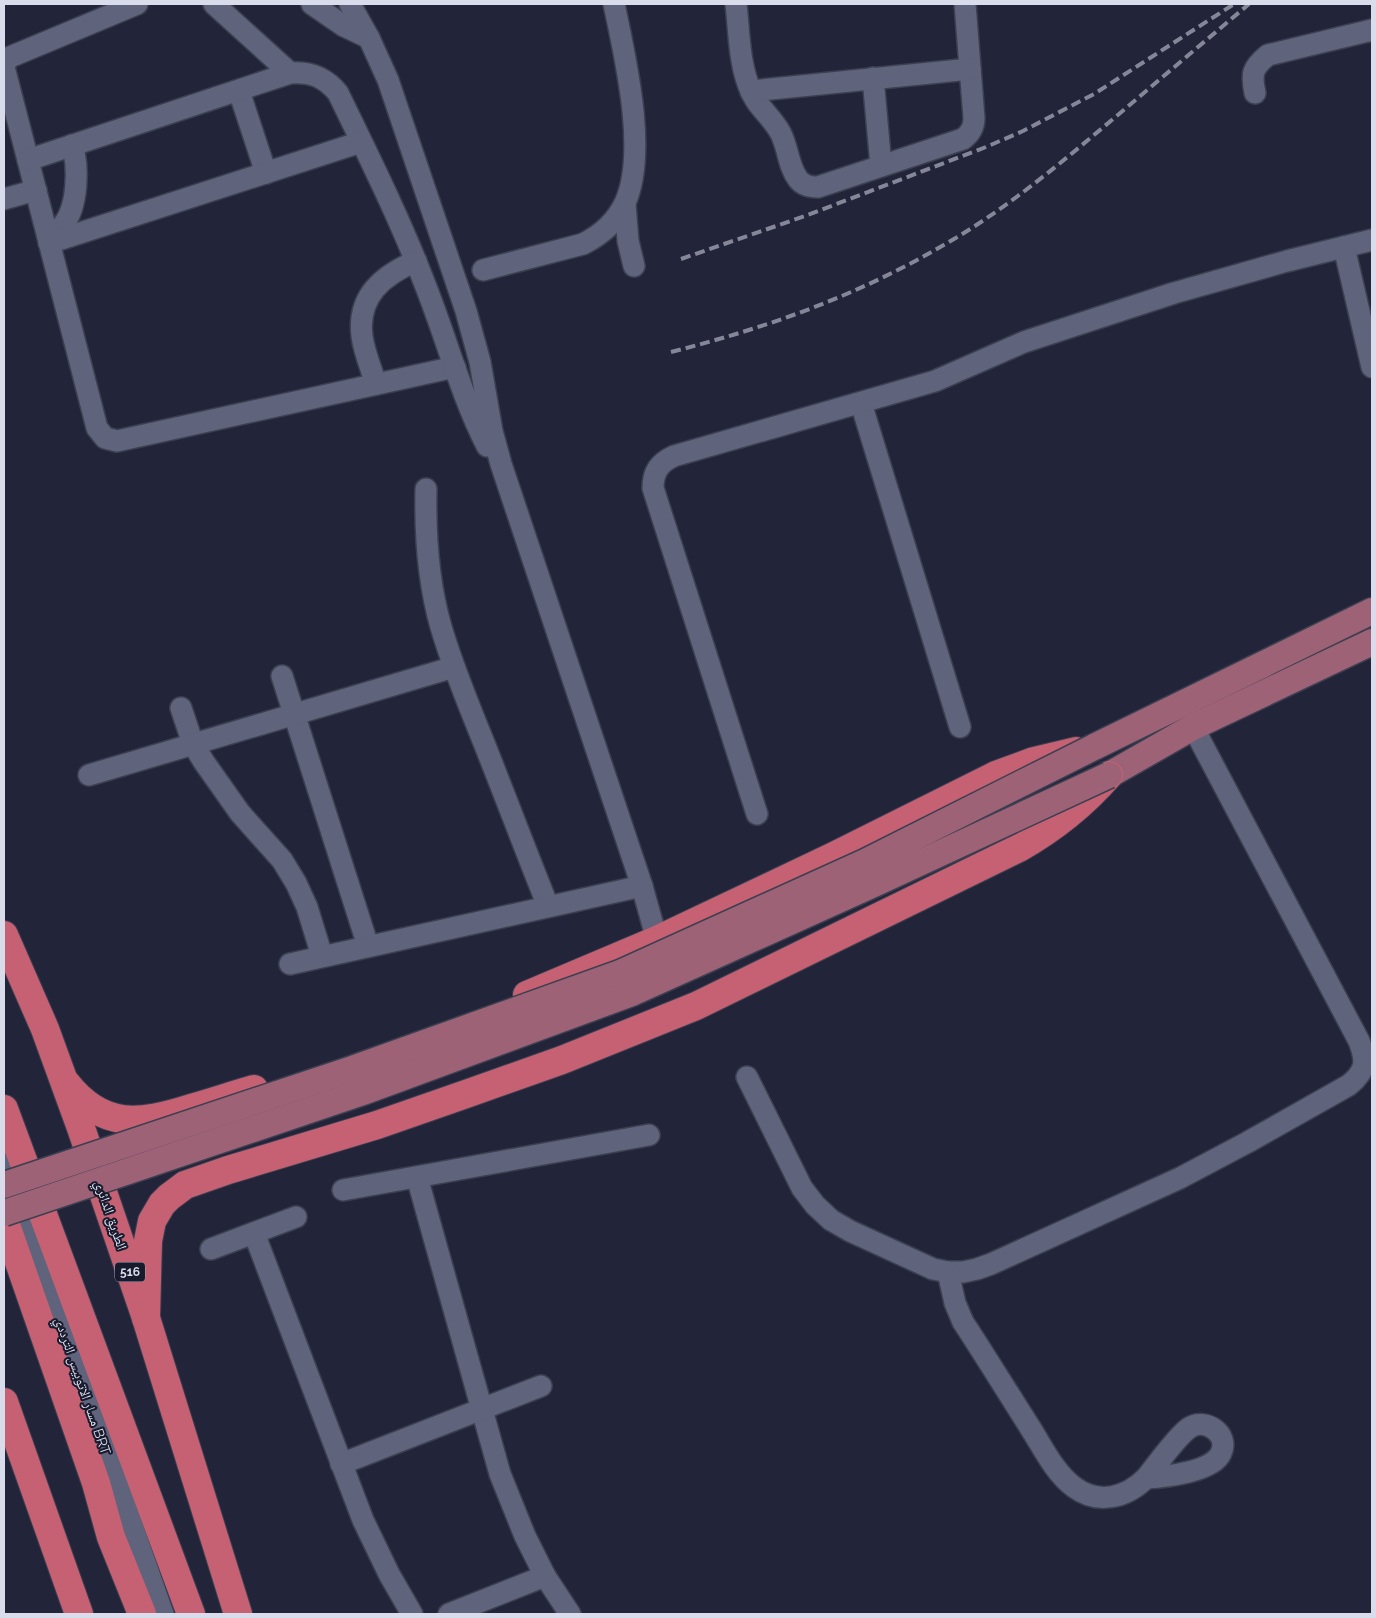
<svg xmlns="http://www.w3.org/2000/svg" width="1376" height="1618" viewBox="0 0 1376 1618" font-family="Raleway,'Noto Naskh Arabic',sans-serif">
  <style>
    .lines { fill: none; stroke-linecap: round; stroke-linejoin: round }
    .minor-casing { stroke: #3c3f50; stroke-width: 24 }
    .major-casing { stroke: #3c3f50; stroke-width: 29 }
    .highway-casing { stroke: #3c3f50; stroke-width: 30 }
    .minor { stroke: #5f637b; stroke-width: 21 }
    .major { stroke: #9d6276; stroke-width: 26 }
    .highway { stroke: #c66173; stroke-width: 28 }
    .rail { stroke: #858799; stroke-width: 4; stroke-dasharray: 10 5; stroke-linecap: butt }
    .major-bridge-casing { stroke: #3c3f50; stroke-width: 29; stroke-linecap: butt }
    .major-bridge { stroke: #9d6276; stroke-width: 26 }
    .labels { text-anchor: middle; stroke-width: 4; stroke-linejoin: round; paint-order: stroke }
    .shield { fill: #181a2e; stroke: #9fa2b2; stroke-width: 1 }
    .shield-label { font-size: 12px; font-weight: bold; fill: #d9dcea }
    .street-label { font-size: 14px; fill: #d9dcea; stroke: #181a2e }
  </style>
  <rect width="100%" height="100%" fill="#222439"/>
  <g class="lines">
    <g class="minor-casing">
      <g id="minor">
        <path d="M214 4 290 73"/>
        <path d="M312 4 344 26 369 38"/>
        <path d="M350 4 369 38 388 80 466 311 480 362 492 431 501 464 642 886 657 940"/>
        <path d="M736 4C739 30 739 59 748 84 755 106 770 114 780 132 788 146 788 166 798 179 803 186 810 187 818 187L963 139C971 133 974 127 974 118L965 4"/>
        <path d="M4 64 10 57 137 4"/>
        <path d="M4 67 97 428 105 438 117 441 455 367"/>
        <path d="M873 78 881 166"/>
        <path d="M239 91 266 173"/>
        <path d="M751 91 970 69"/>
        <path d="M1255 93C1251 74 1252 68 1268 55L1372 30"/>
        <path d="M28 160 290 73C310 71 325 77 338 93 369 157 401 221 426 287 447 340 461 395 487 446"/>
        <path d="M4 199 36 190"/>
        <path d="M625 204 628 241 634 266"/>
        <path d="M48 237C53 233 59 230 63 225 78 207 79 166 72 145"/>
        <path d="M49 243 361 142"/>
        <path d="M1344 247 1372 367"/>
        <path d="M483 270 583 244C601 235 616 222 625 203 648 152 625 57 614 4"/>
        <path d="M376 384C371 368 364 352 362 336 357 296 383 275 416 261"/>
        <path d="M861 403 960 727"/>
        <path d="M426 489C425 535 428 582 441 627 453 668 470 708 486 748 507 801 527 854 548 906"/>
        <path d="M282 676 368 946"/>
        <path d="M181 708 193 744 204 762 240 813 282 860 296 883 307 907 322 956"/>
        <path d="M89 775 454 667"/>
        <path d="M757 814 653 488C653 472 659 463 674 456L935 381 1024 342 1174 293 1287 261 1372 240"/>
        <path d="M290 964 642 886"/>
        <path d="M747 1077 802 1188 815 1205 831 1220 850 1231 933 1269 948 1272H963L977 1269 991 1264 1180 1178 1248 1142 1349 1085C1366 1071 1367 1062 1359 1041L1193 727"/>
        <path d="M4 1157 163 1614"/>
        <path d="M417 1177 500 1474 525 1536 545 1576 570 1614"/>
        <path d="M343 1190 649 1135"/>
        <path d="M254 1233 363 1520 389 1574 412 1614"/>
        <path d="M211 1249 296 1217"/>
        <path d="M948 1272 955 1303 963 1322C986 1357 1008 1393 1031 1429 1043 1448 1055 1473 1074 1487 1098 1505 1126 1498 1146 1478 1164 1477 1213 1472 1221 1453 1230 1434 1205 1417 1189 1428 1177 1436 1156 1466 1146 1478"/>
        <path d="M341 1464 541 1386"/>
        <path d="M449 1614 545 1576"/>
      </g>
    </g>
    <g class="major-casing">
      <g id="major">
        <path d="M1094 747 1372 611"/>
        <path d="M1109 775 1193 727 1372 642"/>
      </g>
    </g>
    <g class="highway-casing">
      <g id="highway">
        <path d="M4 935 45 1029 81 1128 146 1318 238 1614"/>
        <path d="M527 995 657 940 834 856 996 775 1034 761 1076 751"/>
        <path d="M66 1083C103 1130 140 1124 191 1108 212 1102 233 1095 254 1089"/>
        <path d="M4 1109 191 1614"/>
        <path d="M4 1219 96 1483 111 1537 142 1614"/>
        <path d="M146 1318 148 1241 152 1221 162 1204 169 1197 185 1185 228 1170 377 1125 466 1094 562 1060 696 1006 1019 848C1054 828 1083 805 1109 775"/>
        <path d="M4 1402 79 1614"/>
      </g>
    </g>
    <use href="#minor" class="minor"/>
    <use href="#major" class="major"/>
    <use href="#highway" class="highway"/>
    <g class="rail">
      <path d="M681 259 805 216 986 147 1023 131 1094 94 1234 4"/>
      <path d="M671 352C773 326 862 294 954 239 1011 205 1062 162 1113 119 1159 80 1204 42 1249 4"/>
    </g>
    <g class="major-bridge-casing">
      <g id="major-bridge">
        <path d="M4 1185 352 1069 620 973 865 862 1094 747"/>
        <path d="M4 1213 363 1092 632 993 874 884 1109 775"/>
      </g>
    </g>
    <use href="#major-bridge" class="major-bridge"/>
  </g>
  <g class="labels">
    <rect class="shield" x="115" y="1262.5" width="30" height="19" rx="4"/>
    <g class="shield-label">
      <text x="130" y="1276">516</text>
    </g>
    <g class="street-label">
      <text transform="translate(111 1215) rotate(71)" y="5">الطريق الدائري</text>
      <text transform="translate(83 1386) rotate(71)" y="5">مسار الاتوبيس الترددي BRT</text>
    </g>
  </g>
  <rect width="1376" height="1618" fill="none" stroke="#d9dcea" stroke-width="10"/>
</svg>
